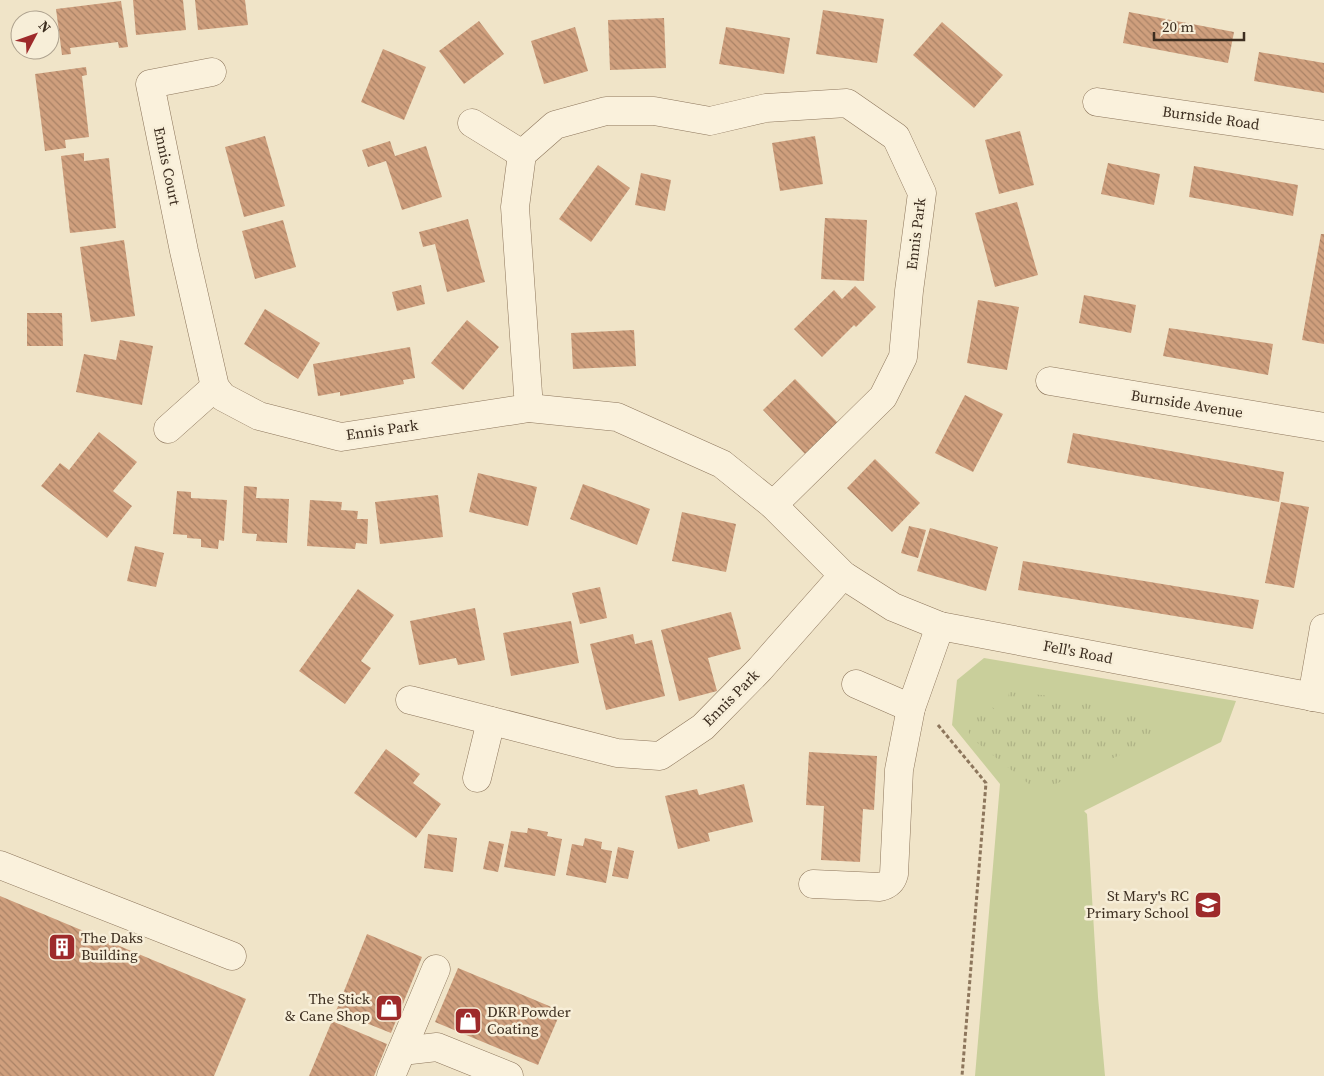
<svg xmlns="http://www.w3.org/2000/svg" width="1324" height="1076" viewBox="0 0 1324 1076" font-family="'Source Serif 4',serif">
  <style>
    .grass { fill: #c9cf9b }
    .park { fill: url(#park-tufts) }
    .building { fill: url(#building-back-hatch) }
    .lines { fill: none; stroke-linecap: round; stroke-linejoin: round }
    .minor-casing { stroke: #8d765c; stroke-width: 29 }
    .path { stroke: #8d765c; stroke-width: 3; stroke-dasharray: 4 2.5; stroke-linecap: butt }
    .minor { stroke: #faf1dc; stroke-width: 28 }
    .labels { text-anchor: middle; stroke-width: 5; stroke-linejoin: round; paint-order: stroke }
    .street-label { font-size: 15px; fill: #3d2e20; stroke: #f7eed8 }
    .poi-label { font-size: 15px; fill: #3d2e20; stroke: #f7eed8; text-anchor: end }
  </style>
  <defs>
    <pattern id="park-tufts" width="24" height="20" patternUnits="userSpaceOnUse" patternTransform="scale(1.25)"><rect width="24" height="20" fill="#c9cf9b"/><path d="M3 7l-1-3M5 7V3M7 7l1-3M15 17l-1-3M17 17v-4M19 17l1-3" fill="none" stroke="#aeb285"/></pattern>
    <pattern id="building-back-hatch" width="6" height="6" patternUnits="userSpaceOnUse" patternTransform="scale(1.25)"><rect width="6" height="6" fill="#cf9f7d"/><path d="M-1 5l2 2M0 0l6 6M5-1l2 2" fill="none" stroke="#a98266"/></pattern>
  </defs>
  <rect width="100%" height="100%" fill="#f0e4c8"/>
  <path class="grass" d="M984 658 1236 701 1221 742 1084 811 1087 814 1098 997 1105 1076H975L1000 784 952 725 957 680Z"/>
  <path class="park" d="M1009 692 1053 696 1155 718 1162 736 1049 787 1030 785 970 737 967 726 972 714 979 707H992L1000 713 1007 711Z"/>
  <g class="building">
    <path d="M133 0H183L186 30 136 35Z"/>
    <path d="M195 0H245L248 25 198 30Z"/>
    <path d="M121 1 128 47 119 48 118 42 70 48 71 54 62 55 56 9Z"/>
    <path d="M823 10 884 19 877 63 816 54Z"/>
    <path d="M1129 12 1234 32 1228 63 1123 43Z"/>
    <path d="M664 18 666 68 610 70 608 20Z"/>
    <path d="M479 21 504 54 464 84 439 51Z"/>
    <path d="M942 22 1003 75 974 108 913 55Z"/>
    <path d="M575 27 588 71 544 84 531 41Z"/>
    <path d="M726 27 790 38 784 74 719 64Z"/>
    <path d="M383 49 426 67 404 120 361 102Z"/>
    <path d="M1259 52 1324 63V93L1254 81Z"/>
    <path d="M86 67 87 75 82 76 89 137 65 140 66 148 45 151 35 74Z"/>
    <path d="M1020 131 1034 185 999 194 985 140Z"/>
    <path d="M265 136 285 206 244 217 225 147Z"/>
    <path d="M815 136 823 184 780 191 772 143Z"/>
    <path d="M390 141 395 156 426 146 442 197 402 210 386 161 368 167 362 150Z"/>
    <path d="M84 153V161L109 158 116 228 70 233 61 156Z"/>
    <path d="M1108 163 1160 174 1154 205 1101 194Z"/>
    <path d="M598 165 630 188 591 242 559 219Z"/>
    <path d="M1194 166 1298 185 1293 216 1189 197Z"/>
    <path d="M641 173 671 180 665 211 635 205Z"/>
    <path d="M1017 202 1038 275 995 287 975 213Z"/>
    <path d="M825 218 867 220 864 281 821 279Z"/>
    <path d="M468 219 485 282 447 292 435 244 423 247 419 232Z"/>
    <path d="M283 220 296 267 255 279 242 231Z"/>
    <path d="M1321 234H1324V344L1302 340Z"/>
    <path d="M124 240 135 316 91 322 80 247Z"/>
    <path d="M421 285 425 304 397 311 392 292Z"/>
    <path d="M855 286 876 307 856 327 854 325 822 357 794 329 834 290 842 299Z"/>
    <path d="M1084 295 1136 305 1131 333 1079 323Z"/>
    <path d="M978 300 1019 307 1007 370 967 363Z"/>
    <path d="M265 309 320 343 298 379 244 344Z"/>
    <path d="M27 313H62L63 346H27Z"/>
    <path d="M467 320 499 347 463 390 431 363Z"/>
    <path d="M1169 328 1273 344 1268 375 1163 356Z"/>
    <path d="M634 330 636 366 573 369 571 333Z"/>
    <path d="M120 340 153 346 142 405 76 392 84 354 116 360Z"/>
    <path d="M410 347 415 378 403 380 404 384 340 396V392L318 396 313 364Z"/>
    <path d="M795 379 840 425 807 456 763 410Z"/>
    <path d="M965 395 1003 414 973 472 935 453Z"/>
    <path d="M99 432 137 462 113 491 132 506 107 538 41 486 60 463 69 470Z"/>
    <path d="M1073 433 1284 472 1279 502 1067 463Z"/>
    <path d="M875 459 920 503 892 532 847 488Z"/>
    <path d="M478 473 537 487 528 526 469 512Z"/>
    <path d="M583 484 650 509 637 545 570 519Z"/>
    <path d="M244 486 257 487 256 498 289 499 287 543 256 541 257 534 242 533Z"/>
    <path d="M177 491 191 492V498L227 500 224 541 219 540 218 549 201 547V539L187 538V535L173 534Z"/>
    <path d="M438 495 443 537 380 544 375 502Z"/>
    <path d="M310 500 342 502 341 510 358 511 357 519H368L367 544 356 543 355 549 307 546Z"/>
    <path d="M1281 502 1309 507 1294 588 1265 583Z"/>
    <path d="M682 512 736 524 726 572 672 561Z"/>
    <path d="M909 526 926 530 918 558 901 553Z"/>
    <path d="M930 528 998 547 986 591 917 571Z"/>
    <path d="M135 546 164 553 156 587 127 581Z"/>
    <path d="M1023 561 1259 600 1253 629 1018 590Z"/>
    <path d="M600 587 607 618 580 624 572 593Z"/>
    <path d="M358 589 394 615 361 661 371 668 345 704 299 671Z"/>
    <path d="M475 608 485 660 458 665 456 658 419 665 410 621Z"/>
    <path d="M731 612 741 649 708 658 717 691 679 701 661 630Z"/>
    <path d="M571 621 579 663 511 676 503 633Z"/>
    <path d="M633 634 635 644 652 640 665 696 606 710 590 644Z"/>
    <path d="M386 749 420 774 413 783 441 804 416 838 354 793Z"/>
    <path d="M809 752 877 756 874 810 863 809 860 862 821 860 824 806 806 805Z"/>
    <path d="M744 784 753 822 708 833 710 841 678 849 665 796 697 789 699 795Z"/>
    <path d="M528 828 548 832 547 836 562 839 555 876 504 867 511 831 527 833Z"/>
    <path d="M428 834 457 838 453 872 424 868Z"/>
    <path d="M585 838 602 842 601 849 612 851 606 883 566 875 572 844 583 846Z"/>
    <path d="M489 841 504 844 498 872 483 869Z"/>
    <path d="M618 847 634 851 628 879 612 876Z"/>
    <path d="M0 896 246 999 214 1076H0Z"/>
    <path d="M367 934 422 957 391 1033 336 1011Z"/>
    <path d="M458 968 561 1011 538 1065 435 1022Z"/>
    <path d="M332 1021 387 1044 374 1076H309Z"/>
  </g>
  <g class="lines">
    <g class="minor-casing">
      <g id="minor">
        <path d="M212 72 150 84 184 251 215 387 223 397 259 416 341 437 529 408 617 417 722 464 773 505 843 575 893 607 940 626 1324 699"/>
        <path d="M1097 102 1324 135"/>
        <path d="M472 123 522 154"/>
        <path d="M1050 381 1324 427"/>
        <path d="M529 408 515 207 522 154 555 125 606 111H654L710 121 766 108 847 103 896 137 922 193 909 291 903 357 883 397 773 505"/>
        <path d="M168 429 215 387"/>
        <path d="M856 684 911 708"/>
        <path d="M1312 697 1324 628"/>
        <path d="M410 700 617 753 660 756 703 727 760 669 843 575"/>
        <path d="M477 778 491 721"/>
        <path d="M0 865 232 956"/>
        <path d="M813 884 880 887C888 885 892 882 894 874L899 770 911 708 940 626"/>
        <path d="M402 1051 437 1047 509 1076"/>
        <path d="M391 1076 436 969"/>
      </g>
    </g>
    <path class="path" d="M938 725 986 783 962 1076"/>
    <use href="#minor" class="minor"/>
  </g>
  <defs>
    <g id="school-square" transform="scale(1.4375)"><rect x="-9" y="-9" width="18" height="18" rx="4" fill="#9e2a2b" stroke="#f7eed8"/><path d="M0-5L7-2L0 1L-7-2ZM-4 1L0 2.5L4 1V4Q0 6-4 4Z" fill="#fff"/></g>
    <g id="building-square" transform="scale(1.4375)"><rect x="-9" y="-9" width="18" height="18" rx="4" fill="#9e2a2b" stroke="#f7eed8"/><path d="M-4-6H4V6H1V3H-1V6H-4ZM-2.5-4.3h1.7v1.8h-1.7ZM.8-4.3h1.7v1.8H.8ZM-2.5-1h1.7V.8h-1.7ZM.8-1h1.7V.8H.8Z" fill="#fff"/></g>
    <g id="shop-square" transform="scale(1.4375)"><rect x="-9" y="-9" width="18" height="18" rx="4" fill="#9e2a2b" stroke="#f7eed8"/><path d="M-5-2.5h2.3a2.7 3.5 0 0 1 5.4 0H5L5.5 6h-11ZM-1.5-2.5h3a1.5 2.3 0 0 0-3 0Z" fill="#fff"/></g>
  </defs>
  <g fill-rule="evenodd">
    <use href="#school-square" x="1208" y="905"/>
    <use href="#building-square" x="62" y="947"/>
    <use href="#shop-square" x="389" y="1008"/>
    <use href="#shop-square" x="468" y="1021"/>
  </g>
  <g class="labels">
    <g class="street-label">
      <text transform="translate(1211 118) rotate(8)" y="5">Burnside Road</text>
      <text transform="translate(167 166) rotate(78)" y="5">Ennis Court</text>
      <text transform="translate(916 234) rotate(-83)" y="5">Ennis Park</text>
      <text transform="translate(1187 404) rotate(9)" y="5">Burnside Avenue</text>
      <text transform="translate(382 430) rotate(-8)" y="5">Ennis Park</text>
      <text transform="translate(1078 652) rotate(11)" y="5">Fell's Road</text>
      <text transform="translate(731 698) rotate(-45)" y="5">Ennis Park</text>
    </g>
    <g class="poi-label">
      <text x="1189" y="901">St Mary's RC<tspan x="1189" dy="17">Primary School</tspan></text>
      <text x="81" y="943" text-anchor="start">The Daks<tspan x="81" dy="17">Building</tspan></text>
      <text x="370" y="1004">The Stick<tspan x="370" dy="17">&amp; Cane Shop</tspan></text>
      <text x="487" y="1017" text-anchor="start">DKR Powder<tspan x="487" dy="17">Coating</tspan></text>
    </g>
  </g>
  <g transform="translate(35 35) rotate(49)"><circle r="24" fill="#f7eed8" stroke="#ada18e"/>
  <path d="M0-4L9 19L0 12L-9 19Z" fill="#9e2a2b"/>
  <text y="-8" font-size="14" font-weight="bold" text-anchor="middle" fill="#3d2e20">N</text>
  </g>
  <path d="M1154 32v8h90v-8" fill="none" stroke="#3d2e20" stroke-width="2.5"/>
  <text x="1162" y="32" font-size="15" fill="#3d2e20" stroke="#f7eed8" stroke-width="4" paint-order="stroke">20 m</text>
</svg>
